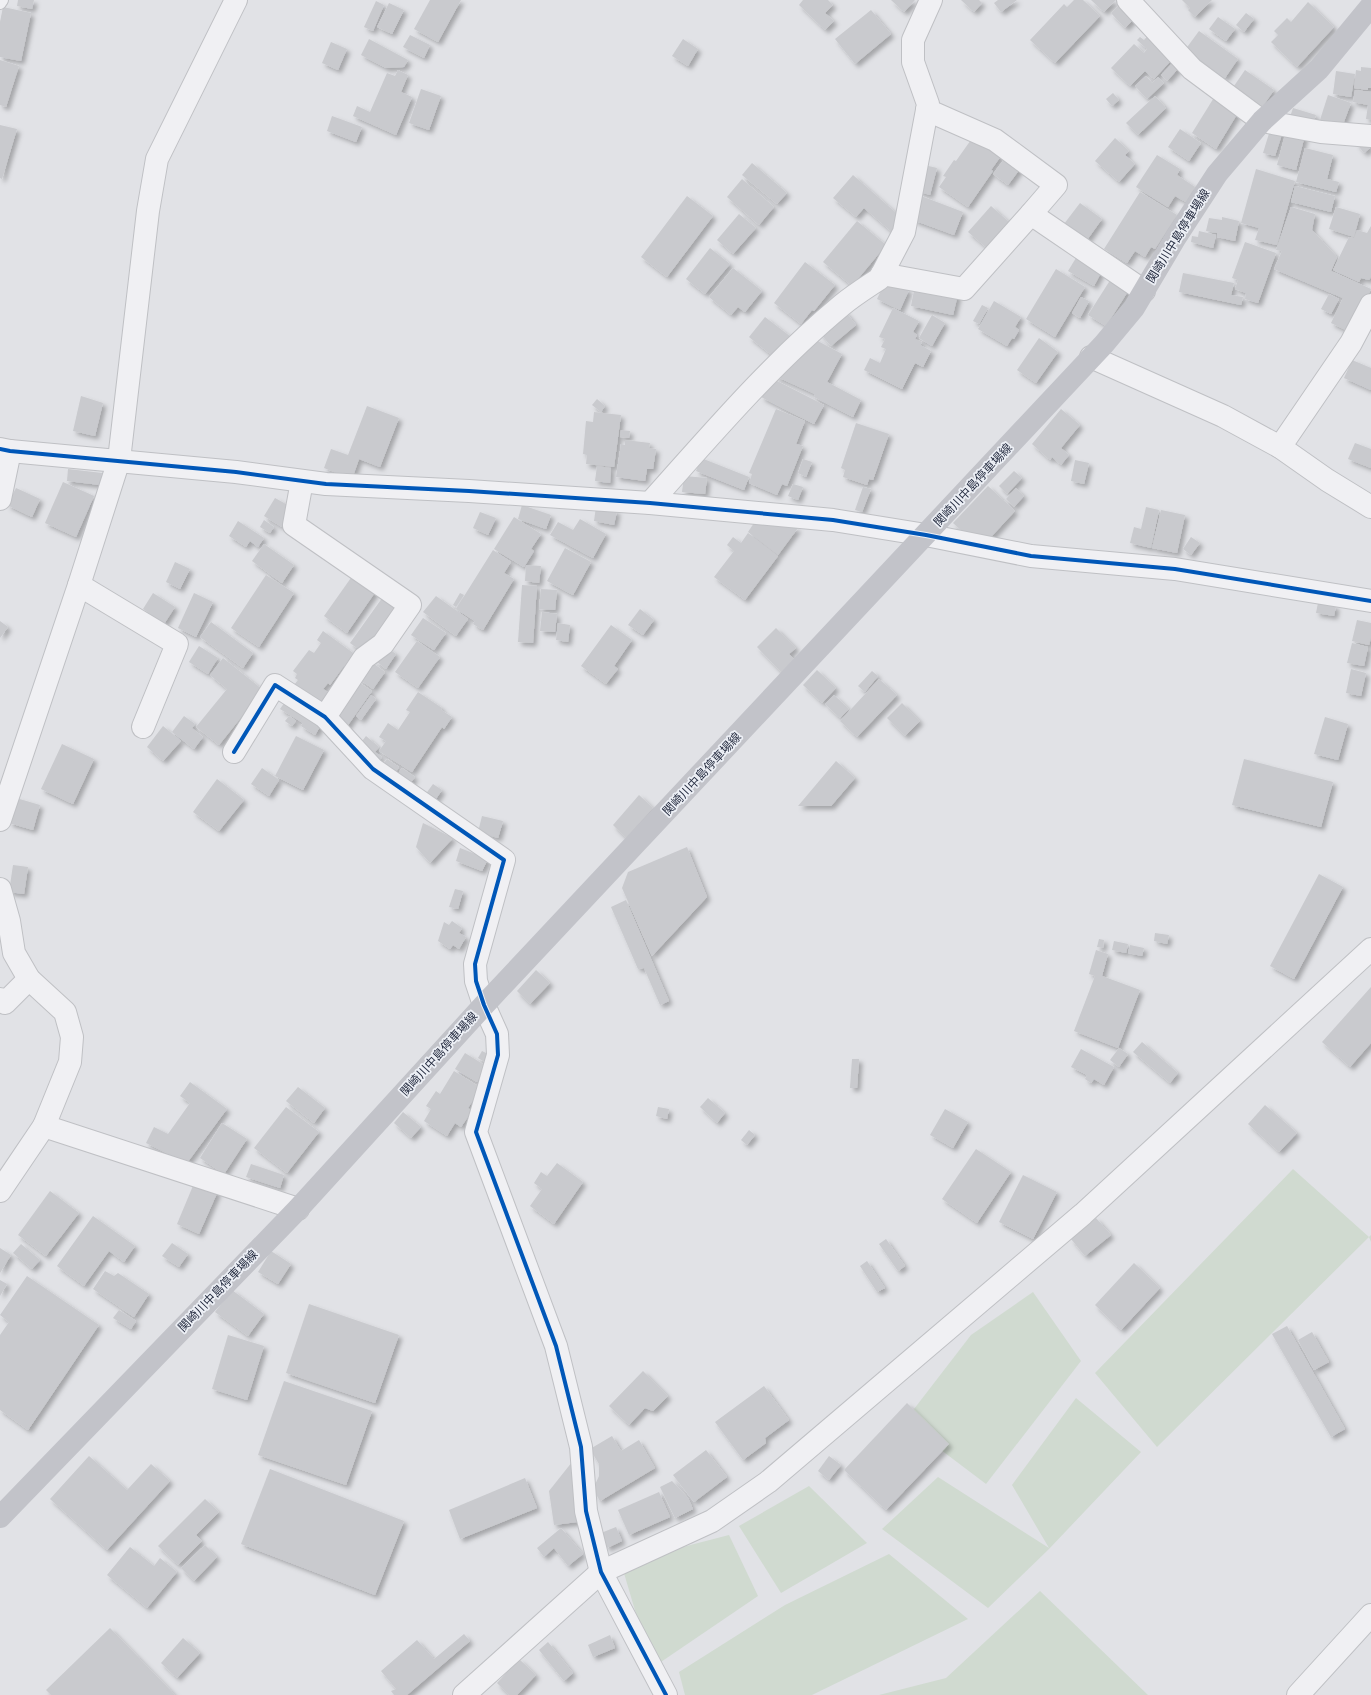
<svg xmlns="http://www.w3.org/2000/svg" width="1371" height="1695" viewBox="0 0 1371 1695" font-family="Roboto,'Noto Sans JP',sans-serif">
  <style>
    .green { fill: #d0dad0 }
    .building { fill: #c9cace; filter: url(#shadow) }
    .lines { fill: none; stroke-linecap: round; stroke-linejoin: round }
    .lane-casing { stroke: #bfc0c4; stroke-width: 14 }
    .street-casing { stroke: #bfc0c4; stroke-width: 24 }
    .lane { stroke: #f0f0f3; stroke-width: 12 }
    .street { stroke: #f0f0f3; stroke-width: 22 }
    .secondary { stroke: #c2c3c9; stroke-width: 22 }
    .cycleway-casing { stroke: #edf0f6; stroke-width: 6 }
    .cycleway { stroke: #0057b8; stroke-width: 4 }
    .labels { text-anchor: middle; stroke-width: 3.5; stroke-linejoin: round; paint-order: stroke }
    .street-label { font-size: 12px; fill: #262d41; stroke: #edf0f6 }
  </style>
  <defs>
    <filter id="shadow"><feDropShadow dx="3.5" dy="3.5" stdDeviation="2" flood-color="#0004"/></filter>
  </defs>
  <rect width="100%" height="100%" fill="#e1e2e6"/>
  <g class="green">
    <path d="M1293 1169 1369 1237 1371 1235V1242L1369 1237 1157 1447 1095 1373Z"/>
    <path d="M1033 1292 1081 1361 986 1484 904 1422 971 1335Z"/>
    <path d="M1076 1398 1141 1452 1049 1549 988 1608 882 1529 938 1477 1049 1548 1012 1485Z"/>
    <path d="M809 1486 867 1543 781 1593 739 1526Z"/>
    <path d="M729 1535 758 1596 652 1668 621 1563Z"/>
    <path d="M889 1554 968 1619 812 1695H685L679 1672 785 1605Z"/>
    <path d="M1040 1591 1148 1695H879L946 1678Z"/>
  </g>
  <g class="building">
    <path d="M18 0H34L32 9 17 6Z"/>
    <path d="M430 0H461L438 42 414 29Z"/>
    <path d="M803 0H828L833 5 825 13 834 21 825 30 799 5Z"/>
    <path d="M891 0H915L904 12Z"/>
    <path d="M961 0H979L982 3 974 12Z"/>
    <path d="M998 0H1017L1001 12 994 3Z"/>
    <path d="M1074 0H1083L1100 16 1055 63 1030 40 1064 4 1067 7Z"/>
    <path d="M1091 0H1116L1104 12Z"/>
    <path d="M1182 0H1212L1195 17 1188 10 1190 8Z"/>
    <path d="M376 1 384 5 373 31 364 27Z"/>
    <path d="M1123 1 1137 16 1125 28 1111 13Z"/>
    <path d="M1308 2 1334 27 1297 67 1271 42 1278 35 1274 31 1287 18 1291 22Z"/>
    <path d="M389 3 404 10 392 34 377 27Z"/>
    <path d="M3 7 31 13 21 61 0 57V22Z"/>
    <path d="M871 10 891 34 855 64 835 39Z"/>
    <path d="M1246 13 1254 19 1244 32 1236 25Z"/>
    <path d="M1218 17 1235 29 1226 41 1209 29Z"/>
    <path d="M1153 30 1178 53 1154 79 1145 71 1130 86 1111 68 1134 44 1144 53 1147 49 1137 40 1140 37 1144 40Z"/>
    <path d="M1199 31 1238 59 1225 78 1185 50Z"/>
    <path d="M410 35 430 45 424 58 403 47Z"/>
    <path d="M369 39 408 60 404 67 386 68 361 55Z"/>
    <path d="M683 39 698 49 688 66 672 56Z"/>
    <path d="M331 42 347 49 338 70 322 63Z"/>
    <path d="M1178 57 1184 62 1167 81 1161 75Z"/>
    <path d="M0 60 19 66 6 107 0 105Z"/>
    <path d="M1361 67 1371 68V88H1368V90L1354 88 1356 70 1361 71Z"/>
    <path d="M398 70 408 75 401 92 412 97 396 135 353 116 357 106 370 112 387 73 395 76Z"/>
    <path d="M1245 70 1274 90 1263 106 1234 86Z"/>
    <path d="M1336 71 1355 74 1351 97 1333 94Z"/>
    <path d="M1146 76 1152 83 1158 77 1164 83 1147 99 1135 86Z"/>
    <path d="M421 89 441 96 429 130 409 123Z"/>
    <path d="M1355 90 1371 92V120L1366 119 1368 105 1353 102Z"/>
    <path d="M1113 93 1119 100 1112 106 1106 99Z"/>
    <path d="M1328 95 1351 103 1342 127 1320 120Z"/>
    <path d="M1155 96 1166 108 1138 135 1126 123Z"/>
    <path d="M1215 96 1239 111 1216 149 1192 133Z"/>
    <path d="M1293 108 1316 115 1312 126 1289 120Z"/>
    <path d="M332 116 362 127 356 142 327 131Z"/>
    <path d="M0 125 17 129 2 179 0 178Z"/>
    <path d="M1271 127 1283 131 1275 156 1263 153Z"/>
    <path d="M1180 129 1201 143 1189 161 1168 147Z"/>
    <path d="M1286 131 1305 135 1296 170 1277 165Z"/>
    <path d="M973 137 1001 156 991 170 993 171 968 207 939 187 946 177 943 176 954 160 956 161Z"/>
    <path d="M1115 138 1129 151 1125 155 1135 164 1119 182 1095 161Z"/>
    <path d="M1363 138 1370 148 1364 153 1356 143Z"/>
    <path d="M1305 148 1333 155 1327 179 1339 182 1336 192 1296 182Z"/>
    <path d="M1008 154 1023 165 1008 185 993 174Z"/>
    <path d="M1157 155 1180 169 1177 175 1195 187 1186 202 1175 196 1168 207 1136 187Z"/>
    <path d="M752 163 787 193 777 204 742 175Z"/>
    <path d="M924 165 937 168 930 195 917 191Z"/>
    <path d="M1256 169 1295 181 1277 245 1255 240 1259 228 1241 223Z"/>
    <path d="M853 175 903 219 892 232 864 208 856 217 833 198Z"/>
    <path d="M742 179 774 207 759 225 727 197Z"/>
    <path d="M1295 186 1335 196 1331 212 1291 202Z"/>
    <path d="M1140 192 1177 215 1155 249 1151 247 1145 257 1135 251 1127 263 1104 249Z"/>
    <path d="M687 196 713 216 667 277 641 257Z"/>
    <path d="M921 196 963 212 954 235 913 220Z"/>
    <path d="M1080 203 1102 219 1087 240 1064 224Z"/>
    <path d="M991 206 1010 223 987 248 968 232Z"/>
    <path d="M1291 207 1315 214 1312 230 1337 257 1331 271 1371 289 1350 332 1331 323 1343 298 1274 269 1282 251 1276 250Z"/>
    <path d="M1336 207 1360 214 1354 237 1329 229Z"/>
    <path d="M739 214 756 228 733 254 717 240Z"/>
    <path d="M1222 217 1239 221 1235 241 1217 237V233L1206 231 1209 218 1222 220Z"/>
    <path d="M857 221 886 245 852 286 823 262Z"/>
    <path d="M1371 226V277L1369 280 1361 278 1359 282 1333 270 1349 237 1354 238 1357 230 1367 233Z"/>
    <path d="M1199 231 1216 235 1213 248 1191 242 1192 236 1198 237Z"/>
    <path d="M1245 242 1276 253 1258 303 1245 299 1246 293 1235 289 1238 280 1232 278Z"/>
    <path d="M710 248 730 264 705 294 686 279Z"/>
    <path d="M1079 253 1104 267 1094 286 1068 271Z"/>
    <path d="M805 262 835 285 814 311 812 310 801 324 774 303Z"/>
    <path d="M733 268 762 291 745 312 738 307 731 315 709 297Z"/>
    <path d="M1056 269 1085 287 1055 337 1026 319Z"/>
    <path d="M1183 273 1234 283 1231 295 1243 297 1241 305 1179 292Z"/>
    <path d="M1114 274 1132 285 1106 326 1088 315Z"/>
    <path d="M886 280 909 290 900 310 877 299Z"/>
    <path d="M915 285 958 294 953 315 911 306Z"/>
    <path d="M1329 294 1339 299 1331 314 1321 309Z"/>
    <path d="M1081 297 1089 301 1080 318 1072 313Z"/>
    <path d="M994 301 1021 317 1015 327 1019 330 1014 339 1012 338 1007 346 978 329Z"/>
    <path d="M982 305 988 308 979 324 973 321Z"/>
    <path d="M893 308 919 321 913 332 917 335 915 339 922 342 920 345 931 351 923 367 915 363 902 389 864 370 870 358 880 363 886 349 881 347 885 339 879 337Z"/>
    <path d="M845 311 856 325 831 346 819 332Z"/>
    <path d="M932 315 945 323 932 346 919 338Z"/>
    <path d="M765 317 791 337 774 357 749 337Z"/>
    <path d="M812 338 842 354 827 382 861 400 853 417 814 397 815 394 775 376Z"/>
    <path d="M1039 338 1058 352 1036 383 1017 370Z"/>
    <path d="M1352 360 1371 368V390L1344 378Z"/>
    <path d="M771 378 824 405 814 424 761 397Z"/>
    <path d="M81 396 103 403 95 436 73 431Z"/>
    <path d="M597 399 605 406 601 412 592 405Z"/>
    <path d="M367 406 399 418 380 467 359 459 352 479 324 468 331 449 348 455Z"/>
    <path d="M776 409 805 421 796 444 803 446 787 486 782 484 777 495 749 483 752 474 749 473Z"/>
    <path d="M1061 409 1080 425 1061 448 1069 455 1061 465 1052 457 1050 460 1032 444Z"/>
    <path d="M594 412 621 415 614 467 586 464 587 455 583 454 586 421 593 422Z"/>
    <path d="M856 423 889 434 873 480 869 479 867 485 843 477 845 470 841 468Z"/>
    <path d="M621 430 630 431 629 438 620 437Z"/>
    <path d="M625 440 650 443 649 448 656 449 653 469H647L645 481 616 477 621 444 625 445Z"/>
    <path d="M1355 443 1371 449V468L1348 459Z"/>
    <path d="M701 458 749 477 744 490 696 471Z"/>
    <path d="M803 459 812 462 806 477 798 473Z"/>
    <path d="M1075 460 1089 463 1084 484 1071 481Z"/>
    <path d="M597 466 611 468 610 483 595 481Z"/>
    <path d="M68 469 102 473 100 485 67 481Z"/>
    <path d="M1014 471 1022 478 1007 494 999 486Z"/>
    <path d="M684 476 707 478 705 494 682 492Z"/>
    <path d="M63 482 94 496 76 537 45 523Z"/>
    <path d="M793 484 803 487 798 500 788 496Z"/>
    <path d="M988 486 1015 511 991 537 970 538 953 523Z"/>
    <path d="M863 487 871 489 862 512 855 510Z"/>
    <path d="M16 488 40 499 32 517 7 505Z"/>
    <path d="M1016 488 1024 496 1014 507 1006 499Z"/>
    <path d="M275 498 293 508 282 527 264 516Z"/>
    <path d="M522 505 551 515 546 529 518 519Z"/>
    <path d="M596 507 617 511 614 525 594 521Z"/>
    <path d="M1146 507 1159 510 1151 548 1130 543 1134 527 1141 529Z"/>
    <path d="M1161 510 1185 515 1177 553 1152 548Z"/>
    <path d="M480 512 496 518 488 535 473 528Z"/>
    <path d="M514 517 541 534 531 549 534 551 524 567 494 549Z"/>
    <path d="M580 519 606 534 593 558 550 535 558 522 573 530Z"/>
    <path d="M264 520 274 527 270 533 260 527Z"/>
    <path d="M238 521 264 538 258 547 250 541 246 547 229 536Z"/>
    <path d="M754 523 798 528 778 555 748 532Z"/>
    <path d="M748 533 778 556 745 600 714 577 734 551 727 545 733 537 741 543Z"/>
    <path d="M1191 537 1200 543 1191 555 1183 549Z"/>
    <path d="M264 544 294 565 282 583 252 561Z"/>
    <path d="M565 548 591 562 573 595 547 581Z"/>
    <path d="M493 550 511 562 504 573 514 579 483 630 473 624 475 621 456 609Z"/>
    <path d="M175 562 190 569 180 589 166 582Z"/>
    <path d="M526 565 541 566 539 583 525 581Z"/>
    <path d="M266 575 294 593 259 647 231 628Z"/>
    <path d="M353 575 376 591 347 633 324 616Z"/>
    <path d="M522 585 537 586 533 643 518 642Z"/>
    <path d="M541 589 557 590 555 610 539 609Z"/>
    <path d="M153 593 175 607 164 624 143 609Z"/>
    <path d="M194 593 213 602 196 637 178 628Z"/>
    <path d="M460 593 464 595 456 607 453 605Z"/>
    <path d="M385 594 405 608 364 653 350 643Z"/>
    <path d="M436 596 468 619 456 636 423 612Z"/>
    <path d="M1318 603 1336 606 1334 616 1316 613Z"/>
    <path d="M640 609 654 620 643 635 628 625Z"/>
    <path d="M542 612 557 614 555 632 540 631Z"/>
    <path d="M423 618 446 633 434 650 411 635Z"/>
    <path d="M1357 620 1371 623V638L1369 645 1352 641Z"/>
    <path d="M0 621 8 627 0 638Z"/>
    <path d="M211 622 253 653 243 668 200 637Z"/>
    <path d="M558 623 570 625 568 642 556 640Z"/>
    <path d="M611 625 632 640 614 666 618 669 606 684 581 666Z"/>
    <path d="M776 628 796 648 789 654 795 660 782 673 757 647Z"/>
    <path d="M323 631 360 658 351 671 344 666 330 685 328 683 323 689 331 694 319 710 290 690 298 680 295 678 297 674 293 671 309 650 314 653 321 643 317 640Z"/>
    <path d="M417 641 440 657 418 688 395 672Z"/>
    <path d="M1352 643 1368 647 1364 666 1347 663Z"/>
    <path d="M199 646 218 658 208 674 189 662Z"/>
    <path d="M386 647 396 654 386 669 376 661Z"/>
    <path d="M223 658 263 690 219 745 196 727 227 689 210 675Z"/>
    <path d="M370 661 385 672 373 689 358 678Z"/>
    <path d="M1351 669 1366 673 1361 696 1346 693Z"/>
    <path d="M817 670 836 688 822 703 803 685Z"/>
    <path d="M872 671 878 676 865 692 858 686Z"/>
    <path d="M879 679 897 695 857 737 840 721Z"/>
    <path d="M357 681 372 691 346 728 331 717Z"/>
    <path d="M418 692 442 708 441 710 452 717 444 729 442 727 412 772 379 751 386 741 379 737 388 723 398 730 410 712 406 710Z"/>
    <path d="M371 695 376 699 361 720 356 716Z"/>
    <path d="M834 695 849 709 840 718 825 704Z"/>
    <path d="M287 699 323 722 315 735 301 726 303 723 280 709Z"/>
    <path d="M902 703 920 721 905 736 887 718Z"/>
    <path d="M184 716 195 724 192 728 203 737 194 749 172 732Z"/>
    <path d="M289 716 296 721 292 726 285 721Z"/>
    <path d="M1325 717 1348 724 1338 760 1314 754Z"/>
    <path d="M163 726 181 741 163 761 147 747Z"/>
    <path d="M296 736 324 750 303 790 275 776Z"/>
    <path d="M366 736 379 747 375 752 382 757 379 761 359 745Z"/>
    <path d="M62 744 94 759 73 804 41 789Z"/>
    <path d="M387 759 399 767 394 775 381 767Z"/>
    <path d="M1244 759 1333 782 1321 827 1232 805Z"/>
    <path d="M836 761 855 778 831 806H798Z"/>
    <path d="M262 768 279 780 269 796 251 784Z"/>
    <path d="M402 768 415 777 409 785 396 776Z"/>
    <path d="M217 779 244 800 219 831 193 812Z"/>
    <path d="M433 784 442 790 434 802 425 795Z"/>
    <path d="M639 795 653 808 626 838 613 825Z"/>
    <path d="M16 798 40 805 33 830 9 823Z"/>
    <path d="M482 816 503 821 498 838 478 832Z"/>
    <path d="M423 823 453 838 430 863 416 847Z"/>
    <path d="M687 847 707 897 652 956 622 888 628 872Z"/>
    <path d="M460 848 488 859 482 871 456 861Z"/>
    <path d="M13 865 28 867 24 894 9 892Z"/>
    <path d="M1319 874 1343 887 1294 979 1270 966Z"/>
    <path d="M455 889 463 891 458 909 449 907Z"/>
    <path d="M626 900 669 1001 660 1005 644 968 638 969 611 907Z"/>
    <path d="M452 921 462 928 459 933 466 937 459 949 453 945 450 949 438 941 444 922 449 925Z"/>
    <path d="M1155 933 1169 935 1167 944 1154 941Z"/>
    <path d="M1099 939 1104 940 1103 948 1097 947Z"/>
    <path d="M1114 941 1128 944 1126 953 1112 950Z"/>
    <path d="M1130 945 1144 948 1142 956 1128 953Z"/>
    <path d="M1096 950 1108 954 1102 976 1140 990 1118 1048 1074 1031 1095 976 1089 974Z"/>
    <path d="M536 970 550 983 530 1004 517 991Z"/>
    <path d="M1371 987V1043L1350 1067 1322 1042Z"/>
    <path d="M1142 1042 1178 1073 1170 1083 1133 1052Z"/>
    <path d="M1119 1048 1128 1054 1119 1067 1110 1060Z"/>
    <path d="M1081 1049 1114 1067 1104 1085 1094 1079 1091 1083 1085 1079 1087 1075 1071 1067Z"/>
    <path d="M482 1051 492 1056 488 1064 478 1058Z"/>
    <path d="M465 1053 486 1066 477 1082 455 1069Z"/>
    <path d="M852 1059H859L857 1088H850Z"/>
    <path d="M454 1071 481 1088 468 1108 472 1111 461 1127 455 1123 447 1136 424 1121 431 1109 426 1106 436 1091 440 1094Z"/>
    <path d="M190 1082 227 1109 187 1163 146 1143 154 1127 168 1134 190 1103 180 1096Z"/>
    <path d="M298 1087 325 1108 314 1123 286 1101Z"/>
    <path d="M708 1098 725 1113 717 1123 700 1107Z"/>
    <path d="M1265 1105 1297 1133 1279 1152 1248 1124Z"/>
    <path d="M286 1107 319 1132 287 1173 254 1148Z"/>
    <path d="M658 1107 669 1109 667 1119 656 1116Z"/>
    <path d="M945 1109 968 1122 953 1148 930 1135Z"/>
    <path d="M403 1112 421 1127 411 1138 394 1123Z"/>
    <path d="M222 1123 247 1139 224 1174 200 1158Z"/>
    <path d="M749 1130 755 1135 747 1145 741 1140Z"/>
    <path d="M976 1149 1011 1172 977 1223 942 1199Z"/>
    <path d="M557 1163 583 1182 554 1224 530 1206 542 1189 534 1183 541 1172 547 1176Z"/>
    <path d="M251 1164 284 1175 280 1188 246 1177Z"/>
    <path d="M1023 1175 1057 1192 1033 1239 999 1222Z"/>
    <path d="M195 1181 218 1191 199 1234 177 1224Z"/>
    <path d="M50 1191 79 1213 46 1256 18 1235Z"/>
    <path d="M93 1216 135 1246 124 1262 109 1251 84 1286 57 1266Z"/>
    <path d="M1096 1218 1111 1235 1085 1256 1071 1239Z"/>
    <path d="M886 1239 905 1266 898 1271 879 1244Z"/>
    <path d="M172 1243 188 1254 179 1267 162 1256Z"/>
    <path d="M21 1244 40 1260 32 1269 13 1253Z"/>
    <path d="M0 1248 11 1255 0 1273Z"/>
    <path d="M271 1251 291 1264 278 1284 258 1272Z"/>
    <path d="M867 1261 885 1288 877 1292 860 1266Z"/>
    <path d="M1134 1263 1160 1288 1121 1330 1095 1305Z"/>
    <path d="M105 1271 114 1276 118 1273 149 1294 134 1317 93 1289Z"/>
    <path d="M27 1276 99 1325 28 1430 0 1410V1335L9 1322 0 1315Z"/>
    <path d="M0 1280 7 1284 0 1296Z"/>
    <path d="M232 1290 264 1314 248 1336 215 1312Z"/>
    <path d="M309 1304 399 1335 375 1403 286 1373Z"/>
    <path d="M119 1310 136 1321 131 1329 113 1318Z"/>
    <path d="M1287 1326 1345 1429 1331 1437 1272 1334Z"/>
    <path d="M1312 1332 1329 1362 1314 1370 1298 1340Z"/>
    <path d="M228 1335 264 1346 247 1400 212 1389Z"/>
    <path d="M643 1371 668 1396 653 1411 645 1408 629 1425 609 1406Z"/>
    <path d="M284 1381 372 1411 346 1485 258 1455Z"/>
    <path d="M764 1386 789 1420 765 1438 766 1443 743 1460 715 1422Z"/>
    <path d="M907 1403 949 1444 886 1510 844 1470Z"/>
    <path d="M612 1436 621 1451 639 1440 655 1468 600 1501 593 1489 599 1476V1464L590 1449Z"/>
    <path d="M706 1450 727 1477 694 1502 673 1475Z"/>
    <path d="M89 1456 127 1490 151 1464 170 1481 107 1550 50 1499Z"/>
    <path d="M829 1456 841 1465 829 1480 818 1471Z"/>
    <path d="M576 1457 585 1521 554 1525 549 1491Z"/>
    <path d="M270 1469 404 1521 375 1595 241 1544Z"/>
    <path d="M525 1478 537 1508 460 1539 449 1510Z"/>
    <path d="M672 1481 688 1498 693 1509 675 1518 660 1487Z"/>
    <path d="M659 1492 670 1517 629 1535 618 1510Z"/>
    <path d="M205 1499 219 1512 196 1535 202 1541 178 1565 158 1546Z"/>
    <path d="M616 1527 622 1541 607 1548 601 1533Z"/>
    <path d="M561 1528 583 1554 568 1566 554 1548 544 1557 537 1548Z"/>
    <path d="M205 1545 217 1557 194 1581 181 1568Z"/>
    <path d="M130 1547 154 1566 160 1558 177 1572 147 1608 107 1575Z"/>
    <path d="M110 1628 175 1695H51L46 1690Z"/>
    <path d="M464 1634 470 1641 407 1695H394L391 1691 396 1689 381 1671 417 1640 434 1659Z"/>
    <path d="M610 1635 615 1648 593 1657 588 1645Z"/>
    <path d="M183 1638 200 1653 177 1678 161 1663Z"/>
    <path d="M548 1642 573 1673 564 1681 539 1650Z"/>
    <path d="M519 1659 536 1675 517 1695H509L497 1683Z"/>
  </g>
  <g class="lines">
    <g class="lane-casing">
      <path id="lane" d="M0 3 2 0"/>
    </g>
    <g class="street-casing">
      <g id="street">
        <path d="M1128 0 1192 69 1262 121 1321 132 1371 136"/>
        <path d="M927 110 995 140 1056 185 1031 214 1144 291"/>
        <path d="M882 274 964 289 1031 214"/>
        <path d="M1091 357 1223 416 1280 447 1327 480 1371 507"/>
        <path d="M1280 447 1351 343 1371 305"/>
        <path d="M0 449 10 451 236 472 326 484 469 491 650 503 833 520 926 535 1031 556 1175 569 1371 601"/>
        <path d="M302 481 294 525 410 605 383 644 364 658 325 717"/>
        <path d="M0 499 10 451"/>
        <path d="M650 503C711 435 771 364 842 305 854 295 867 287 879 279L882 274 904 232 927 110 928 104 913 62V40L931 0"/>
        <path d="M79 585 177 644 143 727"/>
        <path d="M234 752 275 685 325 717 373 769 504 860 475 964 476 981 484 1005 497 1034 498 1055 476 1132 556 1346 581 1447 586 1511 601 1572 666 1695"/>
        <path d="M0 820 79 585 119 460 148 211 157 159 236 0"/>
        <path d="M0 889 9 921 14 953 29 979 65 1012 72 1037 70 1062 44 1126 298 1209"/>
        <path d="M0 999 5 1003 29 979"/>
        <path d="M0 1191 44 1126"/>
        <path d="M464 1695 601 1572 712 1521 768 1482 1083 1214 1371 949"/>
        <path d="M1298 1695 1371 1615"/>
      </g>
    </g>
    <use href="#lane" class="lane"/>
    <use href="#street" class="street"/>
    <path class="secondary" d="M0 1517 298 1209 484 1005 1104 344 1134 308 1176 237 1217 174 1262 121 1319 69 1371 6"/>
    <g class="cycleway-casing">
      <g id="cycleway">
        <path d="M0 449 10 451 236 472 326 484 469 491 650 503 833 520 926 535 1031 556 1175 569 1371 601"/>
        <path d="M234 752 275 685 325 717 373 769 504 860 475 964 476 981 484 1005 497 1034 498 1055 476 1132 556 1346 581 1447 586 1511 601 1572 666 1695"/>
      </g>
    </g>
    <use href="#cycleway" class="cycleway"/>
  </g>
  <g class="labels">
    <g class="street-label">
      <text transform="translate(1178 236) rotate(-58)" y="4">関崎川中島停車場線</text>
      <text transform="translate(973 485) rotate(-47)" y="4">関崎川中島停車場線</text>
      <text transform="translate(702 774) rotate(-47)" y="4">関崎川中島停車場線</text>
      <text transform="translate(439 1054) rotate(-48)" y="4">関崎川中島停車場線</text>
      <text transform="translate(218 1291) rotate(-46)" y="4">関崎川中島停車場線</text>
    </g>
  </g>
</svg>
